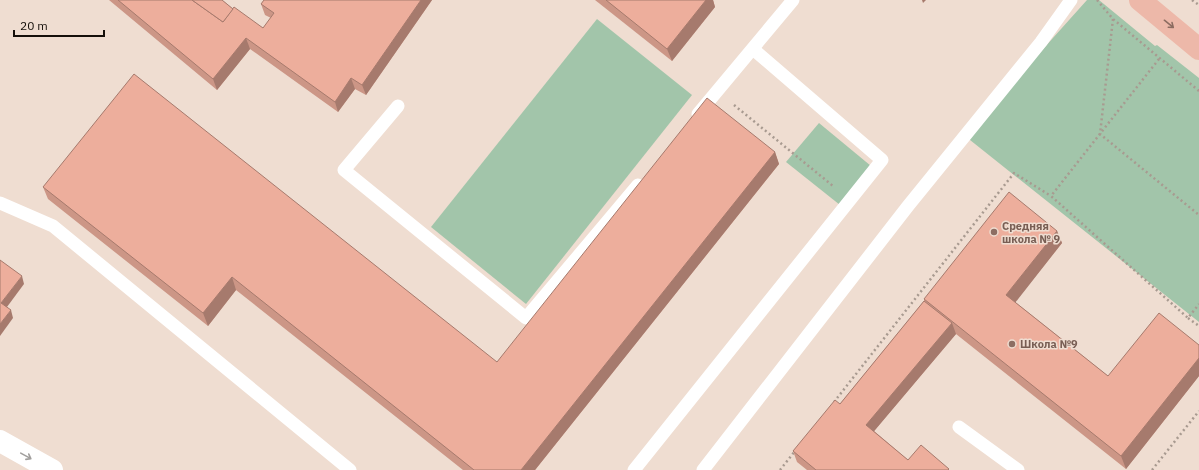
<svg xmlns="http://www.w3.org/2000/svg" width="1199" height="470" viewBox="0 0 1199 470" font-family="'IBM Plex Sans',sans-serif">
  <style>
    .green { fill: #a2c5aa }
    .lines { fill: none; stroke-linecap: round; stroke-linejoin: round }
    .path { stroke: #a89a90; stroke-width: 2.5; stroke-dasharray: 2 3; stroke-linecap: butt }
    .service { stroke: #fff; stroke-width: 13 }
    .minor { stroke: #fff; stroke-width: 22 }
    .primary { stroke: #edb8a9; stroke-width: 22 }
    .wall { fill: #cc9686 }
    .shaded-wall { fill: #a67a6d }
    .building { fill: #edae9c; stroke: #a67a6d }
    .oneway { stroke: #8c6c61 }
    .oneway2 { stroke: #a19f9d }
    .education-dot { fill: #8d6e63; stroke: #efddd1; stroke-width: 1.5 }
    .labels { text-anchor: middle; stroke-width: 3; stroke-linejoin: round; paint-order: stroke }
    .education-label { font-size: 11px; font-weight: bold; fill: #785e54; stroke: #efddd1; text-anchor: start }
  </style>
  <rect width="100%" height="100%" fill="#efddd1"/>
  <g class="green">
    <path d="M1087 0H1099L1155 46 1157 45 1199 78V322L965 136Z"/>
    <path d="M597 19 692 95 526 304 431 227Z"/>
    <path d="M819 123 871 166 840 205 786 162Z"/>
  </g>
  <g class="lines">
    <g class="path">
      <path d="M1097 0 1113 19 1199 91"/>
      <path d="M1192 0 1199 5"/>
      <path d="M1113 19 1100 134 1199 215"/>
      <path d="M1159 59 1051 196 1188 318 1199 304"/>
      <path d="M734 105 833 186"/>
      <path d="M1188 318 1199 326"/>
      <path d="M834 402 1014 173 1051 196"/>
      <path d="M780 470 795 451"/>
      <path d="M1152 470 1199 411"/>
    </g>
    <g class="service">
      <path d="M398 106 344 170 526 318 638 185"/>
      <path d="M698 114 793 0"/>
      <path d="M0 203 53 226 350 470"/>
      <path d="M959 427 1018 470"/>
      <path d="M634 470 882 160 753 49"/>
      <path d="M703 470 908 206 1041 42 1071 0"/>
    </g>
    <path class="minor" d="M0 441 52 470"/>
    <path class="primary" d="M1140 0 1199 49"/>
  </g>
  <g class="wall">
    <path d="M109 0H222L233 9 263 28 271 18 265 15 261 4 264 0H432L366 95 355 89 338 112 250 49 217 90Z"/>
    <path d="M595 0H713L715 7 672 61Z"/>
    <path d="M775 152 779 164 535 470H463L236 290 208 326 48 199 43 187 497 362Z"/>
    <path d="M1057 231 1062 243 1015 302 1108 376 1199 345V376L1126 469 956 334 874 431 908 460 949 470H807L797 462 793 451 840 404 924 301V299Z"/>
  </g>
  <g class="shaded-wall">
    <path d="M421 0H432L366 95 362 85Z"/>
    <path d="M706 0H713L715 7 672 61 667 49Z"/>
    <path d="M922 0H926L923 3Z"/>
    <path d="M246 38 250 49 217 90 213 79Z"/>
    <path d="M351 78 355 89 338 112 335 102Z"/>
    <path d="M775 152 779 164 535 470H521Z"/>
    <path d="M1057 231 1062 243 1011 308 1006 295Z"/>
    <path d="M22 276 24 284 4 311 1 303Z"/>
    <path d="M232 277 236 290 208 326 203 313Z"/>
    <path d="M11 310 13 318 0 336V324Z"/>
    <path d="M952 323 956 334 870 436 866 425Z"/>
    <path d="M1199 358V376L1126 469 1121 456Z"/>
  </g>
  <g class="building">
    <path d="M118 0H192L223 22 234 7 263 28 274 13 261 4 264 0H421L362 85 351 78 335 102 246 38 213 79Z"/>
    <path d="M192 0H222L233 9 223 22Z"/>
    <path d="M606 0H706L667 49Z"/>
    <path d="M134 74 497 362 707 98 775 152 521 470H474L232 277 203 313 43 187Z"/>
    <path d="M1009 192 1057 231 1006 295 1108 376 1159 313 1199 345V358L1121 456 924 299Z"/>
    <path d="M0 260 22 276 1 303 11 310 0 324Z"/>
    <path d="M924 301 952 323 866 425 908 460 921 445 949 469 948 470H816L793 451 835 400 840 404Z"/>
  </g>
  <defs><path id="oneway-shaft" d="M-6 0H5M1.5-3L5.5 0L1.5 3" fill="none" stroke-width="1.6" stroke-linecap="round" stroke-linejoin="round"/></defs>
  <use class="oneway" href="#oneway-shaft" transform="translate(1169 24) rotate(39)"/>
  <use class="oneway2" href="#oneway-shaft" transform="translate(26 456) rotate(29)"/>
  <g class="education-dot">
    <circle cx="994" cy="232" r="4"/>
    <circle cx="1012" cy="344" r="4"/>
  </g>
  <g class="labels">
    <g class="education-label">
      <text x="1002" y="230">Средняя<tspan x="1002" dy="13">школа № 9</tspan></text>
      <text x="1020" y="348">Школа №9</text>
    </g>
  </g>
  <path d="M14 30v6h90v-6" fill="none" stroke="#150f0a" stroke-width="2"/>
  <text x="20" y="30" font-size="12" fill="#150f0a" stroke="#efddd1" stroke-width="3" paint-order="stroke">20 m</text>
</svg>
